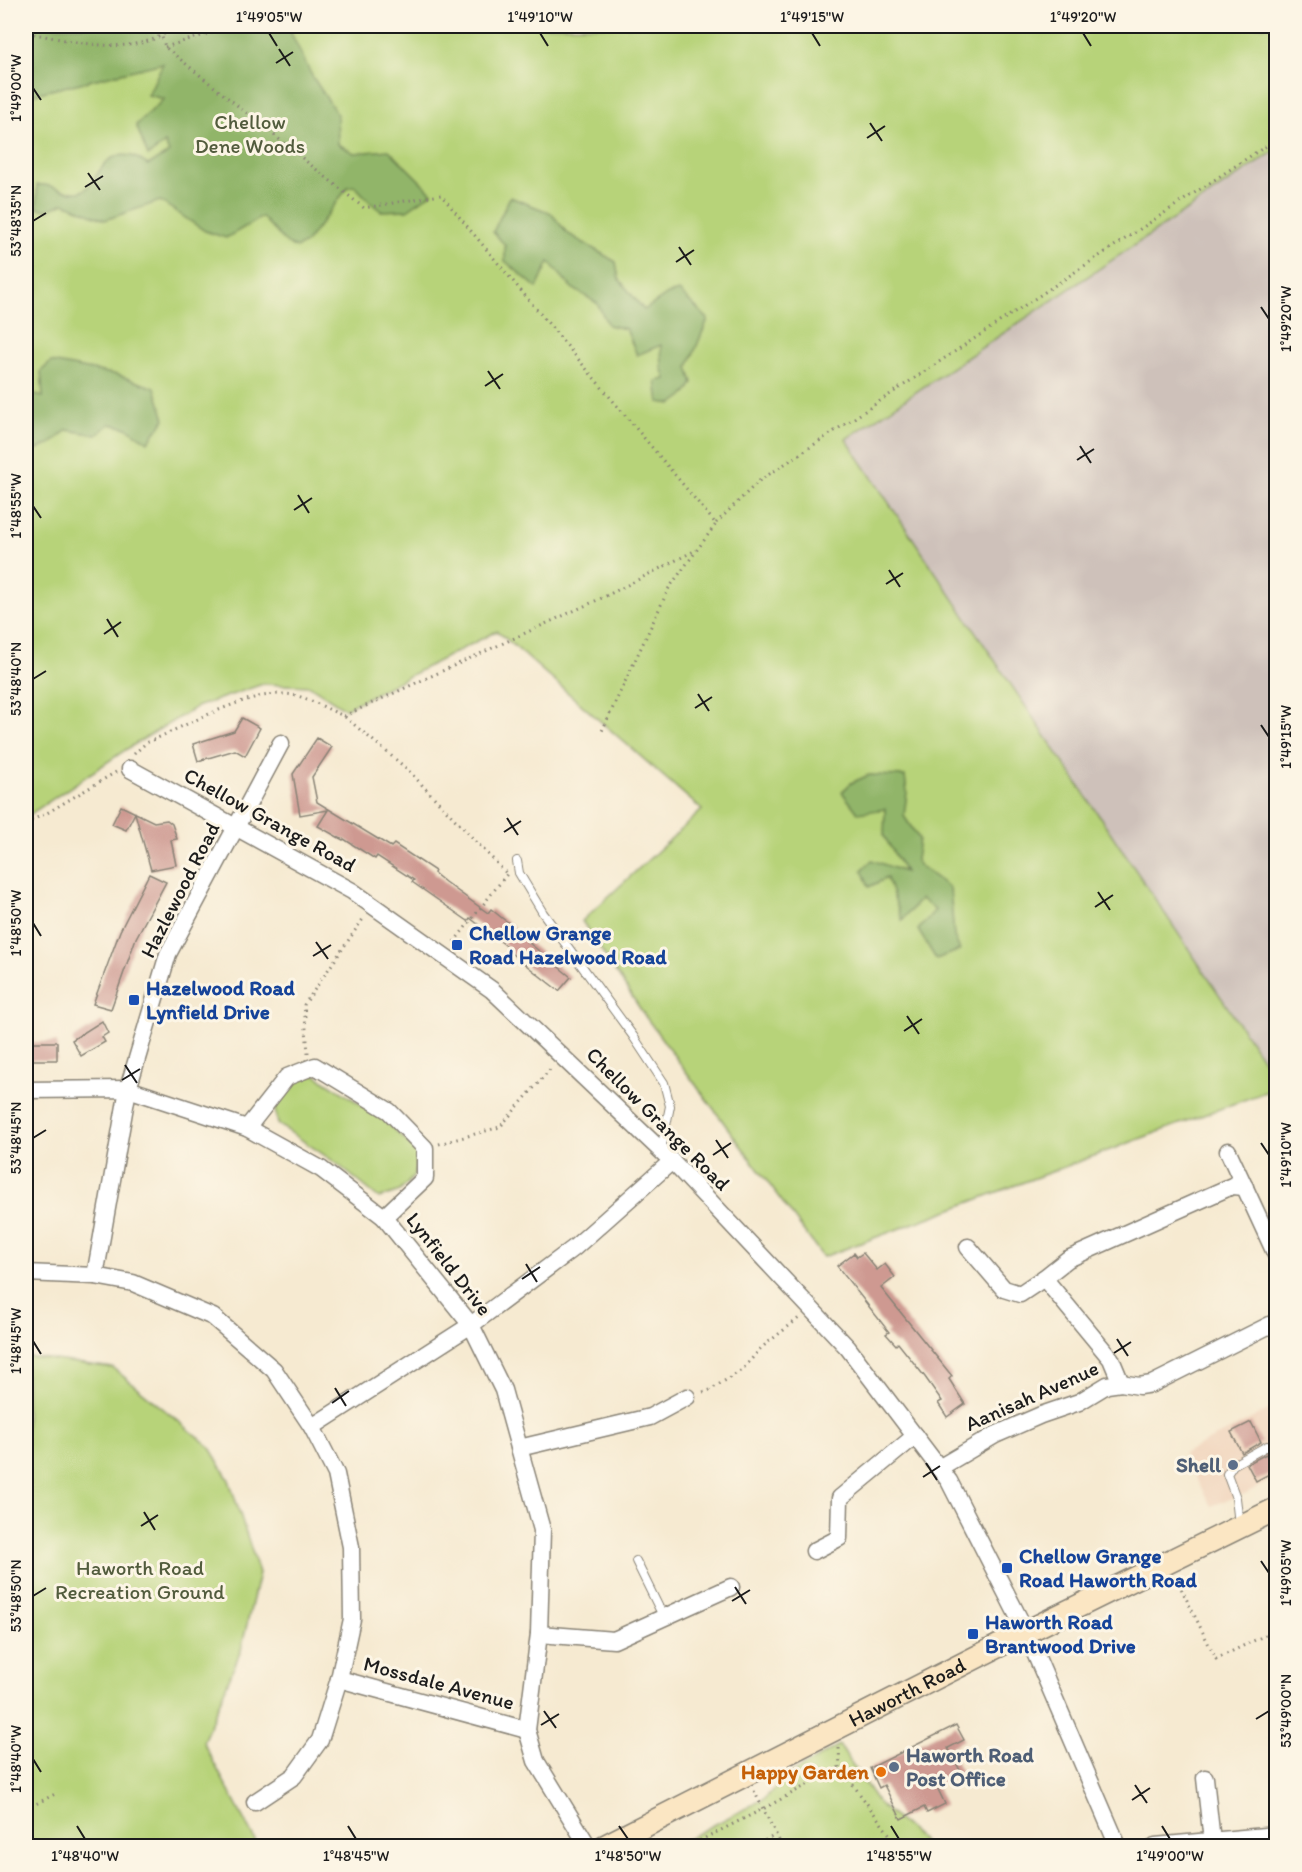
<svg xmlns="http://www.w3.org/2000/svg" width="1302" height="1872" viewBox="0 0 1302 1872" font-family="Itim,sans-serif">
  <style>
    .built { fill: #f1d5bd }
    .industrial { fill: #cec1ba }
    .green { fill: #b7d379; stroke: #6a784a; stroke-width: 1.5 }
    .forest { fill: #91b569; stroke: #566842; stroke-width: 1.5 }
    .building { fill: #ce9991 }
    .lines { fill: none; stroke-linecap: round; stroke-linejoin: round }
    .service-casing { stroke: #898376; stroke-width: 10 }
    .minor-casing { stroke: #898376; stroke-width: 19 }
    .secondary-casing { stroke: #898376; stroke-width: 25 }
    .path { stroke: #898376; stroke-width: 3; stroke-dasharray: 1.5 4.5; stroke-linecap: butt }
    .service { stroke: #fff; stroke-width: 8 }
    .minor { stroke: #fff; stroke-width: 16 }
    .secondary { stroke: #fbe6c3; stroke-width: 22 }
    .ticks { fill: none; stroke: #1c1c1c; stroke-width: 2 }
    .transit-dot { fill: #1a4fb4; stroke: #fcf5e5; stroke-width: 2 }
    .service-dot { fill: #5c6f8a; stroke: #fcf5e5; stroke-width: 2 }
    .food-dot { fill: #e8710a; stroke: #fcf5e5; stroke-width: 2 }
    .labels { text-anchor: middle; stroke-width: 6; stroke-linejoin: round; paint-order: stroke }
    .park-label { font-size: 21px; fill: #525c3d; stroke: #fcf5e5 }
    .street-label { font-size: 21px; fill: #1c1c1c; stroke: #fcf5e5 }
    .transit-label { font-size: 21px; font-weight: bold; fill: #164399; stroke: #fcf5e5; text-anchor: start }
    .service-label { font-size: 21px; font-weight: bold; fill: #4e5e75; stroke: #fcf5e5; text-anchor: end }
    .food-label { font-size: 21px; font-weight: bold; fill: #c56008; stroke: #fcf5e5; text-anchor: end }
    .neatline { fill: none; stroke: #1c1c1c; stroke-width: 2 }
    .ticks-label { font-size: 15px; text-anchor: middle; fill: #1c1c1c }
  </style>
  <rect width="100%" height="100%" fill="#fcf5e5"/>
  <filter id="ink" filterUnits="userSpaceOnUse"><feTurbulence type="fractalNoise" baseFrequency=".0167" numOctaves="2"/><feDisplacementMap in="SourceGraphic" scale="12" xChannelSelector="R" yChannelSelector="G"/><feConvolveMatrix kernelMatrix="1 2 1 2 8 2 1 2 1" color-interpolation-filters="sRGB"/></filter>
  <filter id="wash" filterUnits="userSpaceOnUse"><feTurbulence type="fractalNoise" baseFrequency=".008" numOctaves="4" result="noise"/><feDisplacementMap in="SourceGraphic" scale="24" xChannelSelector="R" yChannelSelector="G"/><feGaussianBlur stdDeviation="1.35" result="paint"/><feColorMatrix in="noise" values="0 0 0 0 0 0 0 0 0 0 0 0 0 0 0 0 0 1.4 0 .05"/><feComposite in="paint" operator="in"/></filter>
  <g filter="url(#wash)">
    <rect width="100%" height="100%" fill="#f6ead1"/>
    <path class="built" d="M1276 1406V1477L1247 1493 1211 1506 1183 1454Z"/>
    <path class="industrial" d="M1276 150V1079L846 438Z"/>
    <g class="green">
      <path d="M306 26H1276V150L846 439 1276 1079V1088L823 1257 645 1016 582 921 702 810 497 631 345 709 310 686 263 684 196 707 127 749 26 817V96Z"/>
      <path d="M314 1074 382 1118 417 1151 415 1175 400 1191 379 1198 336 1163 278 1124 274 1106 292 1082Z"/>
      <path d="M26 1356 113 1368 209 1446 229 1480 259 1573 241 1650 203 1742 258 1846H26Z"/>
      <path d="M839 1745 880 1805 922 1840 926 1846H669L675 1845 764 1799 787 1776Z"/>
    </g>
    <g class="forest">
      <path d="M26 26H306L290 31 312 76 337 114 338 144 354 153 389 150 432 193 407 210 381 211 371 203 355 186 348 187 306 243 296 248 287 244 262 217 226 238 205 231 160 201 105 220 64 203 48 210 37 208V185C54 183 62 194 78 192 99 189 97 149 132 156 137 157 143 162 148 165L169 153 165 143 148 156 136 125 164 99 148 95 163 63 26 96Z"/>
      <path d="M510 197 551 213 567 233 616 262 619 279 644 310 668 294 679 291 708 319 688 367 693 383 687 393 672 404 659 402 656 381 666 379 662 367 661 345 637 355 626 329 608 325 597 303 572 288 549 262 537 288 505 261V245L493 232Z"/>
      <path d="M51 362 118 375 155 388 165 419 148 442 127 428 110 424 97 435 67 430 52 443 35 450 26 462V392L43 397 41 371Z"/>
      <path d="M869 775 905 776 907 792 904 816 919 839 916 860 920 866 950 888 954 936 960 950 936 959 918 930 935 910 921 899 902 920 887 878 869 887 862 870 872 860 905 872 884 836 885 809 858 813 842 792 851 783Z"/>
    </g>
    <g id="blocks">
      <g class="building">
        <path d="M242 718 260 728 245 756 235 750 198 761 193 744 234 731Z"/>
        <path d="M317 738 332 747 312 777 317 802 391 847 394 844 435 871 434 873 445 882 488 913 491 909 502 918 514 927 512 929 571 977 559 991 507 950 509 948 470 918 468 921 412 882 414 880 377 856 375 859 344 839 343 840 318 826 328 810 300 815 293 774Z"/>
        <path d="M121 806 154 822 167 820 172 824 177 839 171 840 176 865 151 870 135 813 126 830 112 824Z"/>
        <path d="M149 874 166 882 136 938 111 1009 93 1004 120 931Z"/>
        <path d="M102 1021 108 1033 102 1037 105 1042 81 1056 72 1040Z"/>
        <rect x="29" y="1042" width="28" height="18"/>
        <path d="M854 1253 857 1257 863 1253 877 1270 885 1264 895 1277 881 1288 952 1376 949 1379 965 1404 947 1417 938 1403 942 1401 925 1377 898 1343 896 1345 886 1334 889 1332 837 1266Z"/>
        <path d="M1251 1422 1261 1442 1242 1453 1231 1432Z"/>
        <path d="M1266 1454 1275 1471 1256 1481 1247 1464Z"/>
        <path d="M956 1725 964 1740 948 1748 961 1772 936 1785 945 1804 927 1813 924 1807 901 1819 884 1785 879 1788 870 1768Z"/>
      </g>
    </g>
  </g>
  <g filter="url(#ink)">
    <use href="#blocks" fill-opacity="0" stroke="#898376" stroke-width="1.5"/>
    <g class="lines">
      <g class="service-casing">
        <g id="service">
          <path d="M517 861 519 873 543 913 633 1036 664 1083 670 1106 661 1150"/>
          <path d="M1239 1524 1236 1498 1227 1474 1233 1465 1267 1446 1276 1453"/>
          <path d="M636 1561 664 1618"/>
        </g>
      </g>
      <g class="minor-casing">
        <g id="minor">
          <path d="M130 769 352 891 492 990 672 1161 848 1348 949 1481 1026 1632 1118 1846"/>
          <path d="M26 1090 128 1089 247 1128 321 1169 384 1217 471 1325 503 1390 542 1530 539 1634 527 1730 536 1761 588 1846"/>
          <path d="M247 1128 287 1077 315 1066 389 1111 425 1148V1178L384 1217"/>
          <path d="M1228 1151 1276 1255"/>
          <path d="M968 1247 1004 1289 1020 1294 1044 1278"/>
          <path d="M26 1273 95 1276 133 1283 213 1317 274 1370 312 1427 336 1474 351 1547 352 1619 339 1679 320 1740 294 1776 255 1802"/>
          <path d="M95 1276 128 1089 168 954 281 743"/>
          <path d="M1121 1383 1111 1359 1044 1278 1068 1259 1232 1186 1245 1187"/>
          <path d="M312 1427 471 1325 574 1248 672 1161"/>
          <path d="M519 1448 650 1417 687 1397"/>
          <path d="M939 1468 995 1435 1041 1415 1079 1402 1107 1385 1121 1383 1139 1386 1152 1384 1276 1322"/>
          <path d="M814 1551 839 1538 840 1498 915 1436"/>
          <path d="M539 1634 614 1640 731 1587"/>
          <path d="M339 1679 527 1730"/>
          <path d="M1205 1778 1212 1841"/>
          <path d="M1155 1846 1276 1835"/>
        </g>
      </g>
      <g class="secondary-casing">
        <g id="secondary">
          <path id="s1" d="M605 1846 1026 1632 1276 1509"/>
        </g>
      </g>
      <g class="path">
        <path d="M28 26 29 33C74 41 137 60 175 26"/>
        <path d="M159 26 165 47 364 208 441 195 716 524 669 588 601 733"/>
        <path d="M165 47 234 26"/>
        <path d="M716 523 759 481 1258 151 1276 141"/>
        <path d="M345 717 407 769 506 873"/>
        <path d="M134 754 146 743C184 727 253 687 293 695 310 698 328 710 344 716L604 597 696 550"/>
        <path d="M26 823 47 813 116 772"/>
        <path d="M454 942 507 874"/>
        <path d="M308 1053 304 1005 363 919"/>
        <path d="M439 1144 500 1127 552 1067"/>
        <path d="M703 1392 710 1390 742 1370 761 1348 799 1318"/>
        <path d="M1176 1578 1216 1659 1276 1630"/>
        <path d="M839 1748 840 1767"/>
        <path d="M754 1791 782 1846"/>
        <path d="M26 1809 57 1793"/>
        <path d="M689 1846 763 1809 840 1767 898 1846"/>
        <path d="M754 1846 776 1835"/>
      </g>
      <use href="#service" class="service"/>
      <use href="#minor" class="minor"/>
      <use href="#secondary" class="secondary"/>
    </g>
  </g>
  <path class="ticks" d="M269 33 277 46M540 33 548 46M812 33 820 46M1083 33 1091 46M279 49 290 66M276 63 293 52M33 88 41 100M870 123 882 141M867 138 885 126M88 173 100 190M85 187 103 176M33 221 46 213M679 247 691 265M676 262 694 250M1261 307 1269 319M488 371 500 389M485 386 503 374M1080 446 1091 463M1077 460 1094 449M298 495 309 513M33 506 41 518M294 510 312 498M889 570 900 587M886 584 903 573M107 619 118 637M104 634 121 622M33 679 46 671M698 694 709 711M695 708 712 697M1261 725 1269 737M507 818 518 835M504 832 521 821M1098 892 1110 910M1095 907 1113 895M33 923 41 936M316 942 328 959M313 956 331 945M907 1016 919 1034M904 1031 922 1019M125 1065 137 1083M122 1080 140 1069M33 1138 46 1130M716 1140 728 1158M1261 1143 1269 1155M713 1155 731 1143M526 1264 537 1282M522 1279 540 1267M1117 1339 1128 1356M33 1341 41 1354M1114 1353 1131 1342M335 1388 346 1406M332 1403 349 1391M926 1463 937 1480M923 1477 940 1466M144 1512 155 1530M141 1526 158 1515M1261 1561 1269 1573M735 1587 746 1604M33 1596 46 1588M732 1601 750 1590M544 1711 556 1728M1256 1719 1269 1711M541 1725 559 1714M33 1759 41 1772M1135 1785 1147 1803M1132 1800 1150 1788M77 1826 85 1839M348 1826 356 1839M619 1826 628 1839M891 1826 899 1839M1162 1826 1170 1839"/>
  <g class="transit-dot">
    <rect x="451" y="939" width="12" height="12" rx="3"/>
    <rect x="128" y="994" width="12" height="12" rx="3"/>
    <rect x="1001" y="1562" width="12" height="12" rx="3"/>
    <rect x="967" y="1628" width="12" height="12" rx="3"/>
  </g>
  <g class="service-dot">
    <circle cx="1233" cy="1465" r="6"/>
    <circle cx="894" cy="1767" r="6"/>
  </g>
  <circle class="food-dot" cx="881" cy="1772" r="6"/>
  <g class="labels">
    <g class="park-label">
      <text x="250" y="129">Chellow<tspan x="250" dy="24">Dene Woods</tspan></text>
      <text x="140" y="1575">Haworth Road<tspan x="140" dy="24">Recreation Ground</tspan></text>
    </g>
    <g class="street-label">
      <text transform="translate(270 820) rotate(29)" y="7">Chellow Grange Road</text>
      <text transform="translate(180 890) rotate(-63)" y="7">Hazlewood Road</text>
      <text transform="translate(658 1119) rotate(45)" y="7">Chellow Grange Road</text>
      <text transform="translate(449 1264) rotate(52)" y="7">Lynfield Drive</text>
      <text transform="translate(1032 1396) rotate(-24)" y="7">Aanisah Avenue</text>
      <text transform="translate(439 1683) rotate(15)" y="7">Mossdale Avenue</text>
      <text dy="7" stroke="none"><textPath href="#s1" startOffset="339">Haworth Road</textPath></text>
    </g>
    <g class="transit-label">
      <text x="469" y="940">Chellow Grange<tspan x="469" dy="24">Road Hazelwood Road</tspan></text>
      <text x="146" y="995">Hazelwood Road<tspan x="146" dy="24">Lynfield Drive</tspan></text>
      <text x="1019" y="1563">Chellow Grange<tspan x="1019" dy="24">Road Haworth Road</tspan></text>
      <text x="985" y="1629">Haworth Road<tspan x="985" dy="24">Brantwood Drive</tspan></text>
    </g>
    <g class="service-label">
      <text x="1221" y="1472">Shell</text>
      <text x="906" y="1762" text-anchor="start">Haworth Road<tspan x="906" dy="24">Post Office</tspan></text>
    </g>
    <g class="food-label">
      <text x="869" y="1779">Happy Garden</text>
    </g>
  </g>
  <rect width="1302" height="1872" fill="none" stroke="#fcf5e5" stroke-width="66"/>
  <rect x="33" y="33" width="1236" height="1806" class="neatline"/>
  <g class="ticks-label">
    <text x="269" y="22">1°49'05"W</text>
    <text x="540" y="22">1°49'10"W</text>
    <text x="812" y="22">1°49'15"W</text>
    <text x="1083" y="22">1°49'20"W</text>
    <text transform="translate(16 88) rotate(-90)" y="5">1°49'00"W</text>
    <text transform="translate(16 221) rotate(-90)" y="5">53°48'35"N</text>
    <text transform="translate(1286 319) rotate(-90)" y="5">1°49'20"W</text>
    <text transform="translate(16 506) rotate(-90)" y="5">1°48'55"W</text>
    <text transform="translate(16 679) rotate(-90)" y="5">53°48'40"N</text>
    <text transform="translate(1286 737) rotate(-90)" y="5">1°49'15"W</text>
    <text transform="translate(16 923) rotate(-90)" y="5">1°48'50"W</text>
    <text transform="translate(16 1138) rotate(-90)" y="5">53°48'45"N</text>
    <text transform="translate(1286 1155) rotate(-90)" y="5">1°49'10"W</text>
    <text transform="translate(16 1341) rotate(-90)" y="5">1°48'45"W</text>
    <text transform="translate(1286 1573) rotate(-90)" y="5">1°49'05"W</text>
    <text transform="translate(16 1596) rotate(-90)" y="5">53°48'50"N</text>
    <text transform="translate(1286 1711) rotate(-90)" y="5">53°49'00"N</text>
    <text transform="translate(16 1759) rotate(-90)" y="5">1°48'40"W</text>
    <text x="85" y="1861">1°48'40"W</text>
    <text x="356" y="1861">1°48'45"W</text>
    <text x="628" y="1861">1°48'50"W</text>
    <text x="899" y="1861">1°48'55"W</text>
    <text x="1170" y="1861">1°49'00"W</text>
  </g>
</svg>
